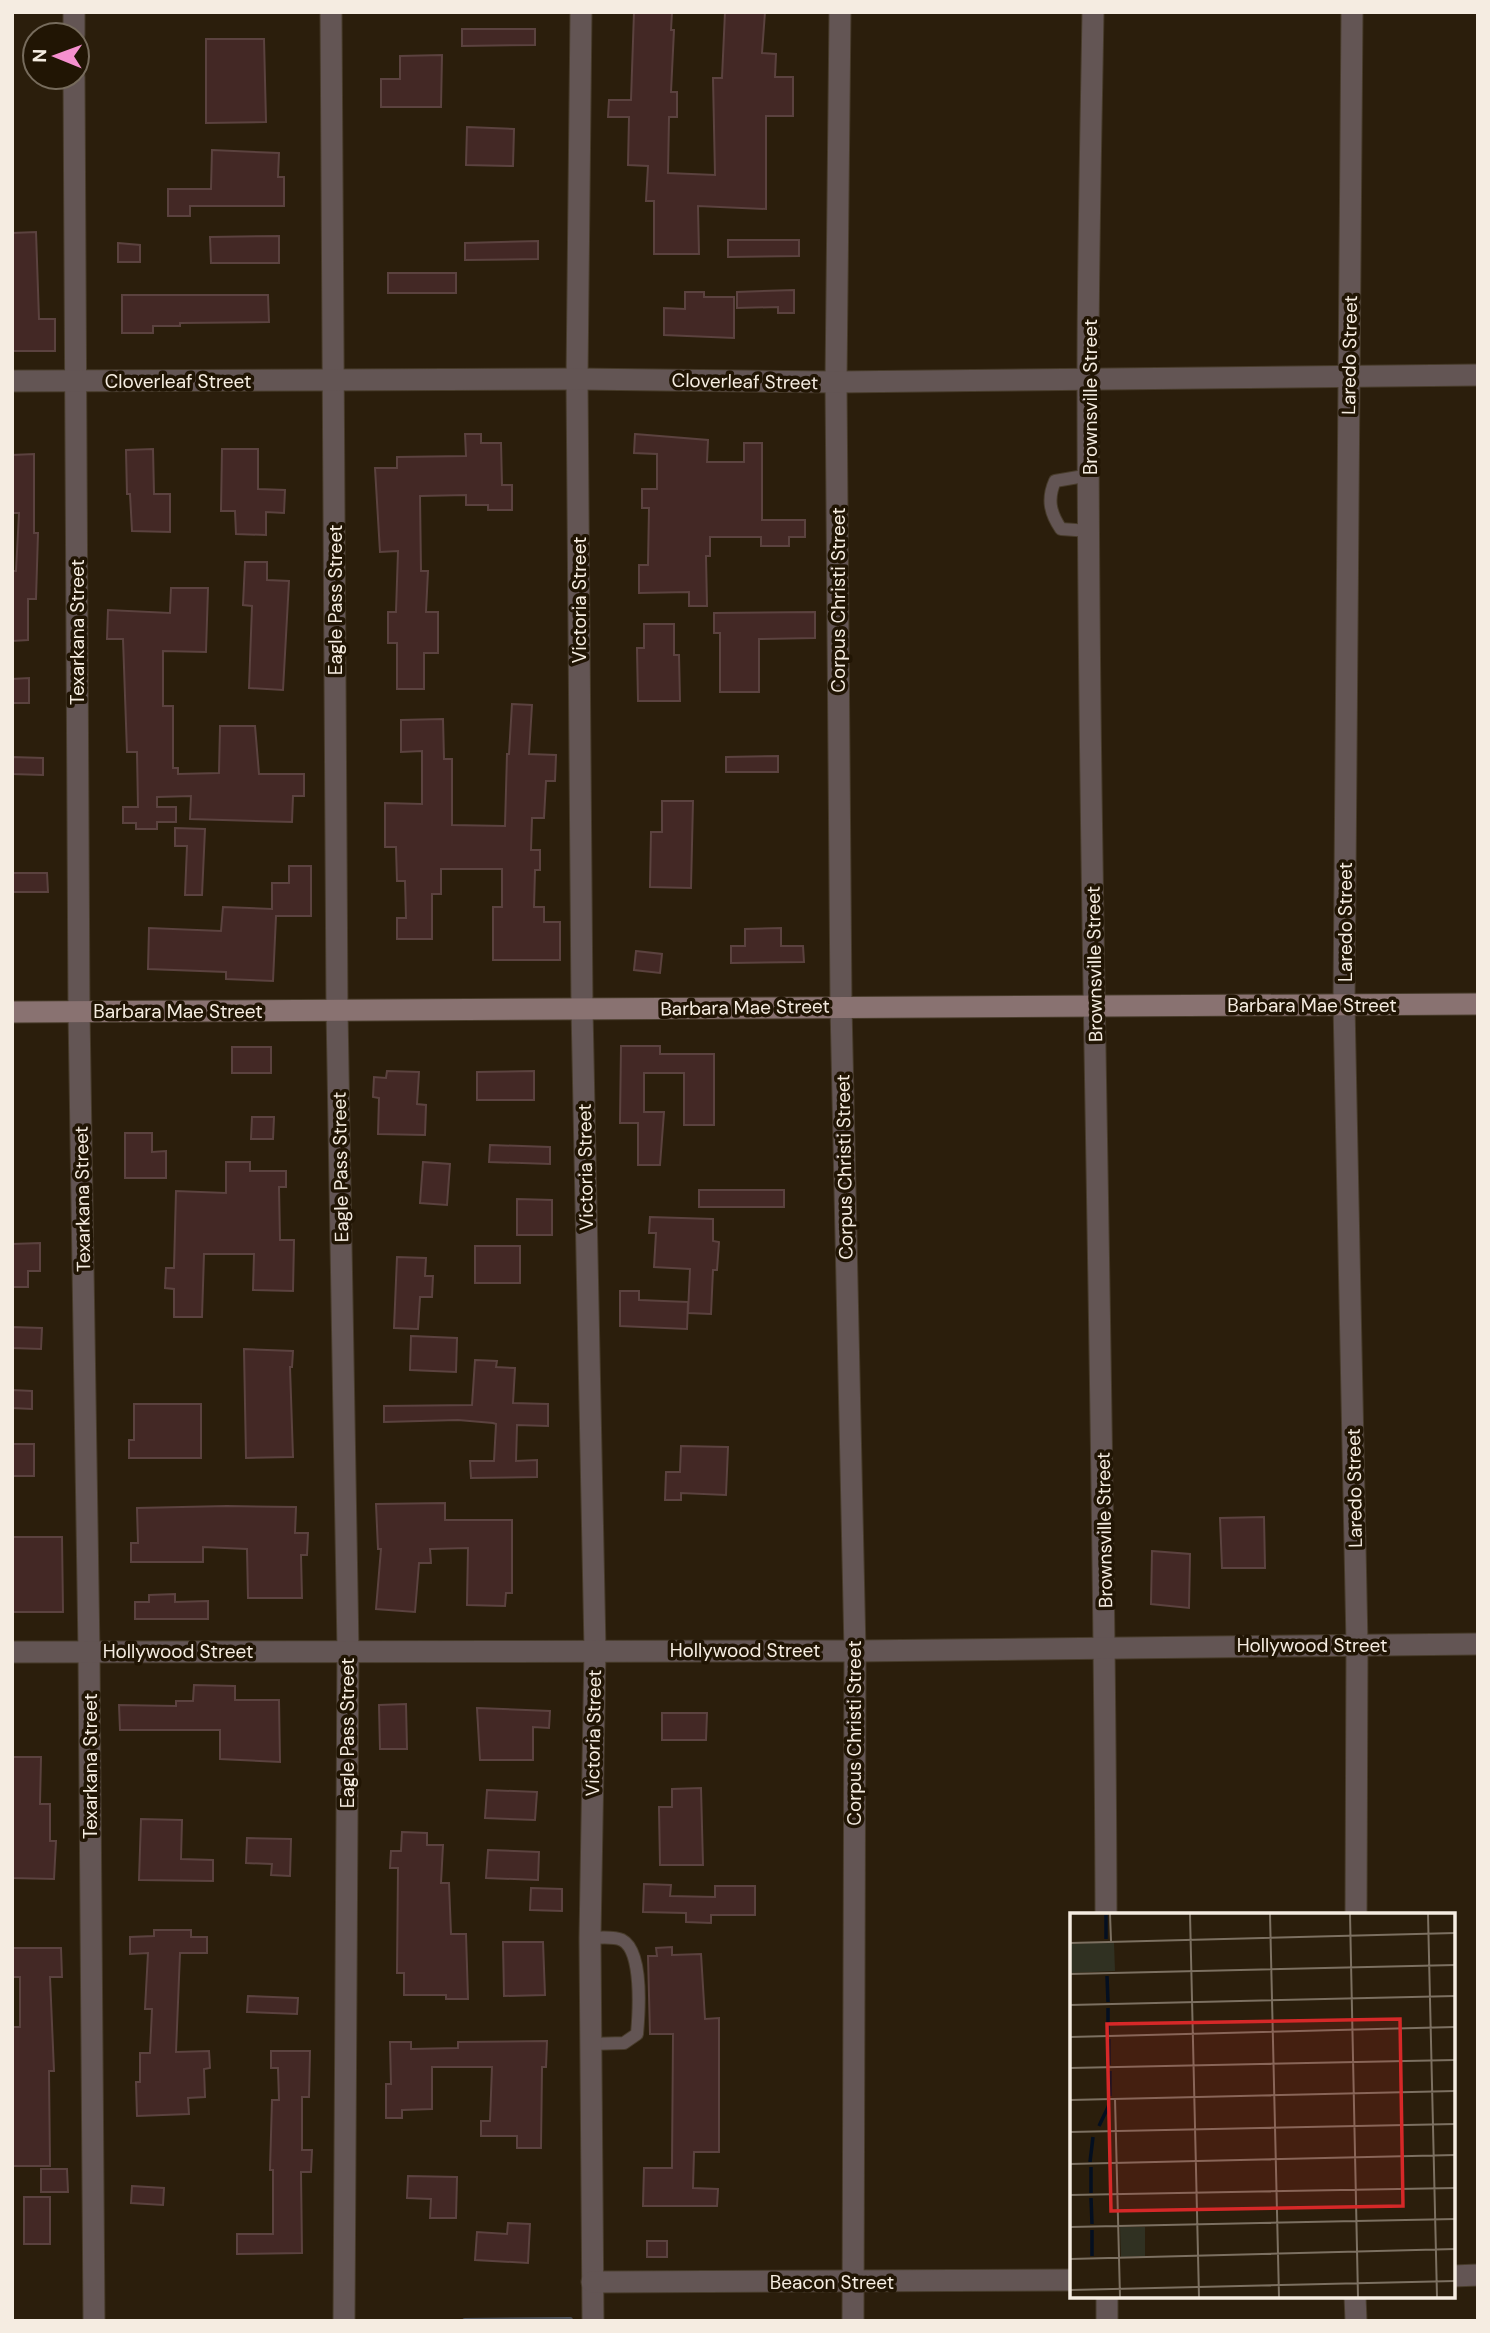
<svg xmlns="http://www.w3.org/2000/svg" width="1490" height="2333" viewBox="0 0 1490 2333" font-family="'DM Sans',sans-serif">
  <style>
    .lines { fill: none; stroke-linecap: round; stroke-linejoin: round }
    .stream { stroke: #4c515a; stroke-width: 6 }
    .building { fill: #432825; stroke: #5b423f; stroke-width: 2 }
    .lane-casing { stroke: #473b2a; stroke-width: 14 }
    .street-casing { stroke: #473b2a; stroke-width: 23 }
    .secondary-casing { stroke: #473b2a; stroke-width: 23 }
    .lane { stroke: #635554; stroke-width: 12 }
    .street { stroke: #635554; stroke-width: 21 }
    .secondary { stroke: #897271; stroke-width: 21 }
    .labels { text-anchor: middle; stroke-width: 7; stroke-linejoin: round; paint-order: stroke }
    .street-label { font-size: 19px; fill: #f5ece1; stroke: #211504 }
    .inset-river { fill: none; stroke: #040f20; stroke-width: 3.5 }
    .inset-road { fill: none; stroke: #7c7061; stroke-width: 2 }
    .view { fill: #d62828; fill-opacity: 0.15; stroke: #d62828; stroke-width: 3.5 }
    .inset-edge { fill: none; stroke: #f5ece1; stroke-width: 3.5 }
  </style>
  <rect width="100%" height="100%" fill="#2b1e0c"/>
  <g class="lines">
    <path class="stream" d="M465 2321 570 2320"/>
  </g>
  <g class="building">
    <path d="M634 12H672L671 30H674L671 92H677V117H669L668 173 715 175 713 78H722L725 12H765L762 53 776 54 775 77H793V116H766V209L698 206 699 254H654V201H646L648 166 628 165 629 117H608L609 100H631Z"/>
    <path d="M462 29H535V45L462 46Z"/>
    <path d="M206 39H264L266 122 206 123Z"/>
    <path d="M442 55 441 107H381V79H400V56Z"/>
    <path d="M467 127 514 129 513 166 466 165Z"/>
    <path d="M212 150 279 153 278 177H284V206H190V216H168V189H211Z"/>
    <path d="M36 232 39 319H55V351H12V233Z"/>
    <path d="M279 236V263H211L210 237Z"/>
    <path d="M728 240H799V256L728 257Z"/>
    <path d="M538 241V259L465 260V243Z"/>
    <path d="M118 243 140 245V262H118Z"/>
    <rect x="388" y="273" width="68" height="20"/>
    <path d="M794 290V313H778V307L737 308V292Z"/>
    <path d="M685 292H704V297H734V338L664 335V308L685 309Z"/>
    <path d="M122 295H268L269 322 180 323V326H153V333H122Z"/>
    <path d="M465 434H481V443H501L502 485H512V510H488V505H466V495L420 496 421 571H428L426 612H438V653H424V689H397V643H388V612H396L398 551 380 552 375 468H397V457L466 456Z"/>
    <path d="M635 434 708 440 707 462H744V443H762V520H805V537H789V546H761V537H710V556H706L707 606H689V592L639 593V565H648L649 508H642V489H657V454L634 453Z"/>
    <path d="M153 449 154 494H170V532L132 531 130 494H127L126 450Z"/>
    <path d="M222 449H258V489L285 490 284 513 266 512V535L236 534 235 511H221Z"/>
    <path d="M34 454V533H38L36 599H28V640L12 641V571H16L19 513H12V455Z"/>
    <path d="M245 562H267V580L289 581 283 690 249 688 252 606 243 605Z"/>
    <path d="M171 588H208L206 652 163 651V706H173V768H178V774L219 773 220 726H255L259 774H304V796H293L292 822 190 819 191 796 157 797V807H176V822H157V829H136V823H123V807H138L137 752H127L123 639H107L108 610 170 613Z"/>
    <path d="M815 612V638L759 639V692H720V633H714V613Z"/>
    <path d="M644 624H674V655H679L680 701H638L637 648H644Z"/>
    <path d="M29 678V703H12V679Z"/>
    <path d="M512 704 532 705 529 754 556 755 555 781H546L544 818H532L531 850H540V870H535L534 907H544V922H560V960H493V907H502V869H441V894H432V939H397V918H406L405 881H397L396 847H385V803L422 804V751L401 752V720L443 719 444 759H452V825L505 826 507 754H509Z"/>
    <path d="M778 756V772H726V757Z"/>
    <path d="M12 757 43 758V775L12 774Z"/>
    <path d="M662 801H693L691 888 650 887 651 832H662Z"/>
    <path d="M175 828 205 829 202 895H185L187 846H175Z"/>
    <path d="M289 866H311V916H276L273 981 226 979V972L148 969 149 928 221 931 223 907 272 909V883H289Z"/>
    <path d="M12 873H47L48 892H12Z"/>
    <path d="M781 928V946H803L804 962 731 963V946H745V929Z"/>
    <path d="M636 951 662 954 660 973 634 970Z"/>
    <path d="M621 1046H660V1054H714V1125H684V1073H644V1112H664L660 1165H638V1123H620Z"/>
    <rect x="232" y="1047" width="39" height="26"/>
    <path d="M387 1071 419 1072 417 1104 426 1105 425 1135 378 1134 379 1098 373 1097 374 1077 386 1078Z"/>
    <path d="M534 1071V1100H477V1072Z"/>
    <path d="M252 1117H274L273 1139H251Z"/>
    <path d="M125 1133H152V1152L166 1151V1178H125Z"/>
    <path d="M490 1145 550 1147V1164L489 1162Z"/>
    <path d="M226 1162H250V1171H286V1187H279L280 1240H294L293 1291 253 1290 254 1254H204L202 1317H174V1289L165 1288 166 1268H174L176 1191 226 1193Z"/>
    <path d="M423 1162 450 1164 447 1205 420 1203Z"/>
    <rect x="699" y="1190" width="85" height="17"/>
    <path d="M517 1199 552 1200V1235H517Z"/>
    <path d="M650 1217 713 1219V1241L719 1242 717 1270H713L711 1314 688 1313 690 1269 654 1267 656 1233H649Z"/>
    <path d="M40 1243V1271H28V1287H12V1244Z"/>
    <rect x="475" y="1246" width="45" height="37"/>
    <path d="M397 1257 426 1258 425 1276H433L432 1297H420L418 1329 394 1328Z"/>
    <path d="M620 1291H639V1300L688 1302 687 1329 620 1326Z"/>
    <path d="M12 1327 42 1328 41 1349 12 1348Z"/>
    <path d="M411 1336 457 1338 456 1372 410 1370Z"/>
    <path d="M244 1349 293 1351 292 1367H290L293 1457 246 1458Z"/>
    <path d="M475 1360 497 1361 496 1367 515 1368 513 1403 548 1404V1426L517 1425 516 1461 537 1460V1477L471 1478 470 1461H494L496 1424 493 1423 458 1420 384 1422V1406L472 1405Z"/>
    <path d="M12 1390 32 1391V1409L12 1408Z"/>
    <path d="M134 1404H201V1458H129V1440H134Z"/>
    <rect x="12" y="1444" width="22" height="32"/>
    <path d="M681 1446 728 1447 726 1495 681 1493V1500H665L666 1472H680Z"/>
    <path d="M445 1503V1520H512V1593H506L505 1606 467 1605 468 1548 430 1549 431 1563H419L415 1612 376 1609 381 1549H378L376 1504Z"/>
    <path d="M227 1506 296 1507 295 1533H308L307 1555H301L302 1598H248L247 1549 203 1547V1562H131V1543H138L137 1508Z"/>
    <path d="M1264 1517 1265 1568H1222L1220 1518Z"/>
    <path d="M12 1537H62L63 1612H12Z"/>
    <path d="M1152 1551 1190 1554 1189 1608 1151 1604Z"/>
    <path d="M175 1594V1602L208 1601V1619H135V1602H149V1595Z"/>
    <path d="M194 1685 235 1686V1700H279L280 1762 220 1759V1730H120L119 1705 176 1706V1701H193Z"/>
    <path d="M406 1704 407 1749H380L379 1705Z"/>
    <path d="M477 1708 550 1711 549 1728 533 1727V1760H480Z"/>
    <path d="M662 1713H707L706 1740H662Z"/>
    <path d="M12 1757H41L40 1804H50V1841H56L54 1879 12 1878Z"/>
    <path d="M701 1788 703 1865H660L659 1807H672V1789Z"/>
    <path d="M487 1790 537 1792 535 1820 485 1818Z"/>
    <path d="M141 1819 182 1820 181 1859 213 1860V1881L139 1880Z"/>
    <path d="M402 1832 427 1833V1845H443L441 1883H449L451 1934H466L468 1999H446V1995H404V1973H397L398 1868H390L391 1851H401Z"/>
    <path d="M247 1838 291 1839 290 1876 271 1875 272 1864 246 1863Z"/>
    <path d="M488 1850 539 1852 538 1880 486 1878Z"/>
    <path d="M644 1884 671 1885 670 1896 715 1897V1886H755V1915H711V1923L686 1922V1913L643 1912Z"/>
    <path d="M531 1888 562 1889V1911L530 1910Z"/>
    <path d="M154 1930H191V1937H207V1953H180L176 2052 209 2051 210 2068 204 2069 205 2097 188 2098 189 2114 137 2116 136 2082H140V2053H150L152 2009H145L148 1953 130 1954V1937L154 1936Z"/>
    <path d="M503 1942H543L545 1995 504 1996Z"/>
    <path d="M672 1947V1955L701 1954 705 2019 719 2018V2152H694L693 2188 718 2189 717 2206H643L644 2168H672L673 2034H650L648 1956H657L656 1948Z"/>
    <path d="M12 1948H61L62 1977H50L54 2071H49L50 2166H12V2027H20V1977H12Z"/>
    <path d="M248 1996 298 1998 297 2014 247 2012Z"/>
    <path d="M547 2041 546 2067H542L541 2148H517V2136H481V2121H490L492 2067H432V2109L402 2110V2118H386V2084H391L390 2042H411V2049L458 2048V2042Z"/>
    <path d="M271 2051H310L309 2097H302V2150H312L311 2172H301L302 2253 237 2254V2234H273V2170H270L272 2100H279L278 2068H271Z"/>
    <path d="M41 2169H67L68 2192H41Z"/>
    <path d="M408 2176 457 2177 456 2218H430L431 2199 407 2198Z"/>
    <path d="M132 2186 164 2188 163 2205 131 2203Z"/>
    <rect x="24" y="2197" width="26" height="47"/>
    <path d="M508 2223 530 2224 528 2263 475 2260 477 2232 507 2234Z"/>
    <rect x="647" y="2241" width="20" height="16"/>
  </g>
  <g class="lines">
    <g class="lane-casing">
      <g id="lane">
        <path d="M1090 475 1055 481C1047 499 1050 513 1061 529L1090 531"/>
        <path d="M590 1938C599 1938 613 1936 622 1940 643 1951 639 2012 637 2034L624 2043 590 2044"/>
      </g>
    </g>
    <g class="street-casing">
      <g id="street">
        <path d="M74 12V35"/>
        <path d="M331 12 337 1010 348 1650 344 2321"/>
        <path d="M581 12 577 379 582 1009 595 1649 590 1938 593 2321"/>
        <path d="M840 12 836 382 841 1006 855 1651 853 2321"/>
        <path d="M1093 12C1091 133 1088 254 1088 376 1088 889 1105 1402 1106 1915"/>
        <path d="M1352 12 1344 1004 1357 1644 1356 1915"/>
        <path d="M74 77 79 1011 89 1652 94 2321"/>
        <path d="M12 381 577 379 836 382 1478 375"/>
        <path d="M12 1652 855 1651 1478 1644"/>
        <path d="M1453 2276 1478 2275"/>
        <path d="M592 2282 1072 2280"/>
        <path d="M1107 2296V2321"/>
        <path d="M1355 2296 1356 2321"/>
      </g>
    </g>
    <g class="secondary-casing">
      <path id="secondary" d="M12 1012 1478 1004"/>
    </g>
    <use href="#lane" class="lane"/>
    <use href="#street" class="street"/>
    <use href="#secondary" class="secondary"/>
  </g>
  <g class="labels">
    <g class="street-label">
      <text transform="translate(1349 355) rotate(-89)" y="7">Laredo Street</text>
      <text x="178" y="388">Cloverleaf Street</text>
      <text transform="translate(745 381) rotate(1)" y="7">Cloverleaf Street</text>
      <text transform="translate(1090 397) rotate(-90)" y="7">Brownsville Street</text>
      <text transform="translate(335 600) rotate(-90)" y="7">Eagle Pass Street</text>
      <text transform="translate(579 600) rotate(-90)" y="7">Victoria Street</text>
      <text transform="translate(838 600) rotate(-90)" y="7">Corpus Christi Street</text>
      <text transform="translate(77 632) rotate(-90)" y="7">Texarkana Street</text>
      <text transform="translate(1345 922) rotate(-90)" y="7">Laredo Street</text>
      <text transform="translate(1094 964) rotate(-91)" y="7">Brownsville Street</text>
      <text x="1312" y="1012">Barbara Mae Street</text>
      <text transform="translate(745 1007) rotate(-1)" y="7">Barbara Mae Street</text>
      <text x="178" y="1018">Barbara Mae Street</text>
      <text transform="translate(340 1167) rotate(-91)" y="7">Eagle Pass Street</text>
      <text transform="translate(585 1167) rotate(-91)" y="7">Victoria Street</text>
      <text transform="translate(844 1167) rotate(-91)" y="7">Corpus Christi Street</text>
      <text transform="translate(82 1199) rotate(-91)" y="7">Texarkana Street</text>
      <text transform="translate(1354 1488) rotate(-91)" y="7">Laredo Street</text>
      <text transform="translate(1104 1530) rotate(-91)" y="7">Brownsville Street</text>
      <text x="1312" y="1652">Hollywood Street</text>
      <text x="745" y="1657">Hollywood Street</text>
      <text x="178" y="1658">Hollywood Street</text>
      <text transform="translate(347 1733) rotate(-90)" y="7">Eagle Pass Street</text>
      <text transform="translate(593 1733) rotate(-89)" y="7">Victoria Street</text>
      <text transform="translate(854 1733) rotate(-90)" y="7">Corpus Christi Street</text>
      <text transform="translate(90 1766) rotate(-90)" y="7">Texarkana Street</text>
      <text x="832" y="2289">Beacon Street</text>
    </g>
  </g>
  <g transform="translate(1070 1913)">
    <rect width="385" height="385" fill="#2b1e0c"/>
    <path d="M44 29 45 58 0 60V31ZM50 314H75V343L51 344Z" fill="#303122"/>
    <path class="inset-river" d="M36 2V26M37 63 38 89M38 95V121M39 126V152M40 158V183M29 213 39 192M20 249 23 224M21 254V280M21 285 22 311M22 317V343"/>
    <path class="inset-road" d="M40 1 41 28M120 1 129 384M200 1 209 384M280 1 288 384M358 1 367 384M0 30 385 20M0 61 385 52M0 92 385 83M0 124 385 114M0 155 385 147M45 186 50 384M0 187 385 178M0 219 385 211M0 251 385 242M0 282 385 275M0 314 385 306M0 346 385 336M0 377 385 368"/>
    <path class="view" d="M330 106 333 293 41 298 37 111Z"/>
    <rect width="385" height="385" class="inset-edge"/>
  </g>
  <rect width="1490" height="2333" fill="none" stroke="#f5ece1" stroke-width="28"/>
  <g transform="translate(56 56) rotate(271)"><circle r="33" fill="#211504" stroke="#766b5c" stroke-width="2"/>
  <path d="M0-5L12 26L0 18L-12 26Z" fill="#f690cf"/>
  <text y="-10" font-size="19" font-weight="bold" text-anchor="middle" fill="#f5ece1">N</text>
  </g>
</svg>
